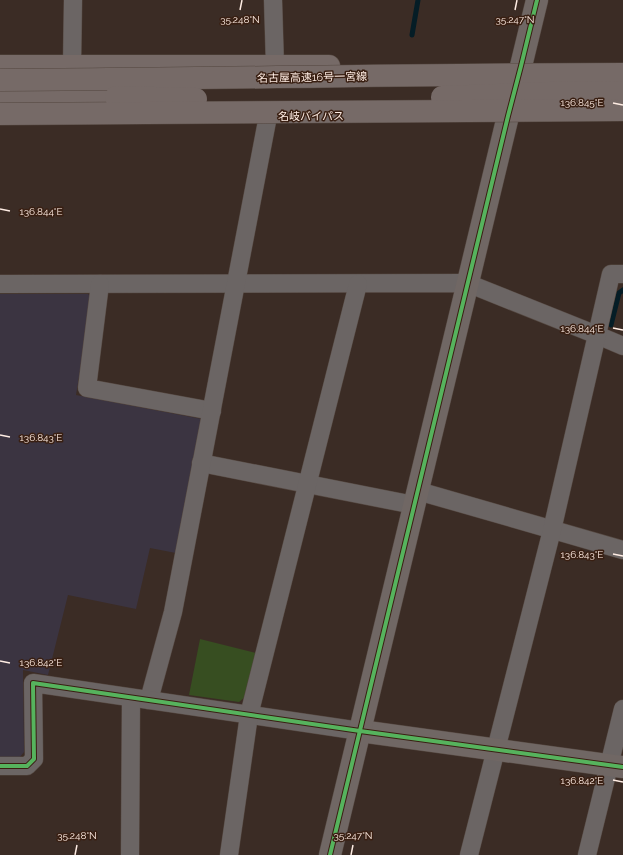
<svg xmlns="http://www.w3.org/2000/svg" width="623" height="855" viewBox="0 0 623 855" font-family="Raleway,'Noto Sans JP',sans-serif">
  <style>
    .industrial { fill: #3b3441 }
    .green { fill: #374e21 }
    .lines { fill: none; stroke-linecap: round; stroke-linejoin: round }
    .stream { stroke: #051d26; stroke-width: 5 }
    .street-casing { stroke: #554841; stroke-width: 19 }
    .secondary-casing { stroke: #554841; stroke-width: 23 }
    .highway-casing { stroke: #554841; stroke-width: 23 }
    .street { stroke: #6b6564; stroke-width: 18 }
    .secondary { stroke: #706764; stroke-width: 22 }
    .highway { stroke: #766a67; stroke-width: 22 }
    .highway-bridge-casing { stroke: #554841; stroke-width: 23; stroke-linecap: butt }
    .highway-bridge { stroke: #766a67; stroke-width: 22 }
    .cycleway-casing { stroke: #391f12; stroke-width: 6 }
    .cycleway { stroke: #56b35d; stroke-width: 4 }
    .ticks { fill: none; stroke: #feece3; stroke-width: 1.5 }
    .labels { text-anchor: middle; stroke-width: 3; stroke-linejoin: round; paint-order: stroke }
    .street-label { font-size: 11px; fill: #feece3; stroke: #391f12 }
    .ticks-label { font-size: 10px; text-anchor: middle; fill: #feece3; stroke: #391f12; stroke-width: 3; stroke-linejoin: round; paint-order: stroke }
  </style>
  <rect width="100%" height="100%" fill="#3b2c25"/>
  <path class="industrial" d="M0 294H88L92 298 76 395 202 419 176 553 150 548 136 609 68 595 48 675 23 670 24 752 19 758H0Z"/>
  <path class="green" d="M200 639 256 653 245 697 239 702 189 695Z"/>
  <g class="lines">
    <g class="stream">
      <path d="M412 35 418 0"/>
      <path d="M611 325 619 293 623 290"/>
    </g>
    <g class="street-casing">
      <g id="street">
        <path d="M273 0 275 66"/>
        <path d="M72 66 73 0"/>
        <path d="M0 284 467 283 597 335 623 346"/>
        <path d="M100 284 87 388 212 411"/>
        <path d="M201 463 414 505"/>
        <path d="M418 491 623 550"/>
        <path d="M149 700 173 612 268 116"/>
        <path d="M0 766H27L34 759 33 683 360 731"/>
        <path d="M130 855 131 698"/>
        <path d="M229 855 249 715 358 284"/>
        <path d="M469 855 552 530 611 274H623"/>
        <path d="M587 855 623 709"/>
      </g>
    </g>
    <g class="secondary-casing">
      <g id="secondary">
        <path d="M360 731 623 767"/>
        <path d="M330 855 508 116 521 66 537 0"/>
      </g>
    </g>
    <g class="highway-casing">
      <g id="highway">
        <path d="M0 66H329"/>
        <path d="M0 98 116 97"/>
      </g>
    </g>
    <use href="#street" class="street"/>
    <use href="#secondary" class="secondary"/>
    <use href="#highway" class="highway"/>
    <g class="highway-bridge-casing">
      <g id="highway-bridge">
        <path d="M0 80C208 79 415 74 623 74"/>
        <path d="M116 97 196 99"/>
        <path d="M442 97 576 92 623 93"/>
        <path d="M0 114 623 110"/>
      </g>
    </g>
    <use href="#highway-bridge" class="highway-bridge"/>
    <g class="cycleway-casing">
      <g id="cycleway">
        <path d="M0 766H27L34 759 33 683 360 731 623 767"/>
        <path d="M330 855 508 116 521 66 537 0"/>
      </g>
    </g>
    <use href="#cycleway" class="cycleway"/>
  </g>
  <path class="ticks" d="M240 10 242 0M515 10 517 0M613 103 623 105M0 209 10 211M613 328 623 330M0 435 10 437M613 554 623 556M0 661 10 663M613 780 623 782M75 855 77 845M351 855 353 845"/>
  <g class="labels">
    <g class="street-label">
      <text transform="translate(312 77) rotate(-1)" y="4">名古屋高速16号一宮線</text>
      <text x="311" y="120">名岐バイパス</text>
    </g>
  </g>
  <g class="ticks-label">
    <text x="240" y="23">35.248°N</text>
    <text x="515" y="23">35.247°N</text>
    <text x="582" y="106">136.845°E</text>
    <text x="41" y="215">136.844°E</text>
    <text x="582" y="332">136.844°E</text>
    <text x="41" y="441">136.843°E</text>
    <text x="582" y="558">136.843°E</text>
    <text x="41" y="666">136.842°E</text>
    <text x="582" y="784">136.842°E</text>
    <text x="77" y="839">35.248°N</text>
    <text x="353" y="839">35.247°N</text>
  </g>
</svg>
